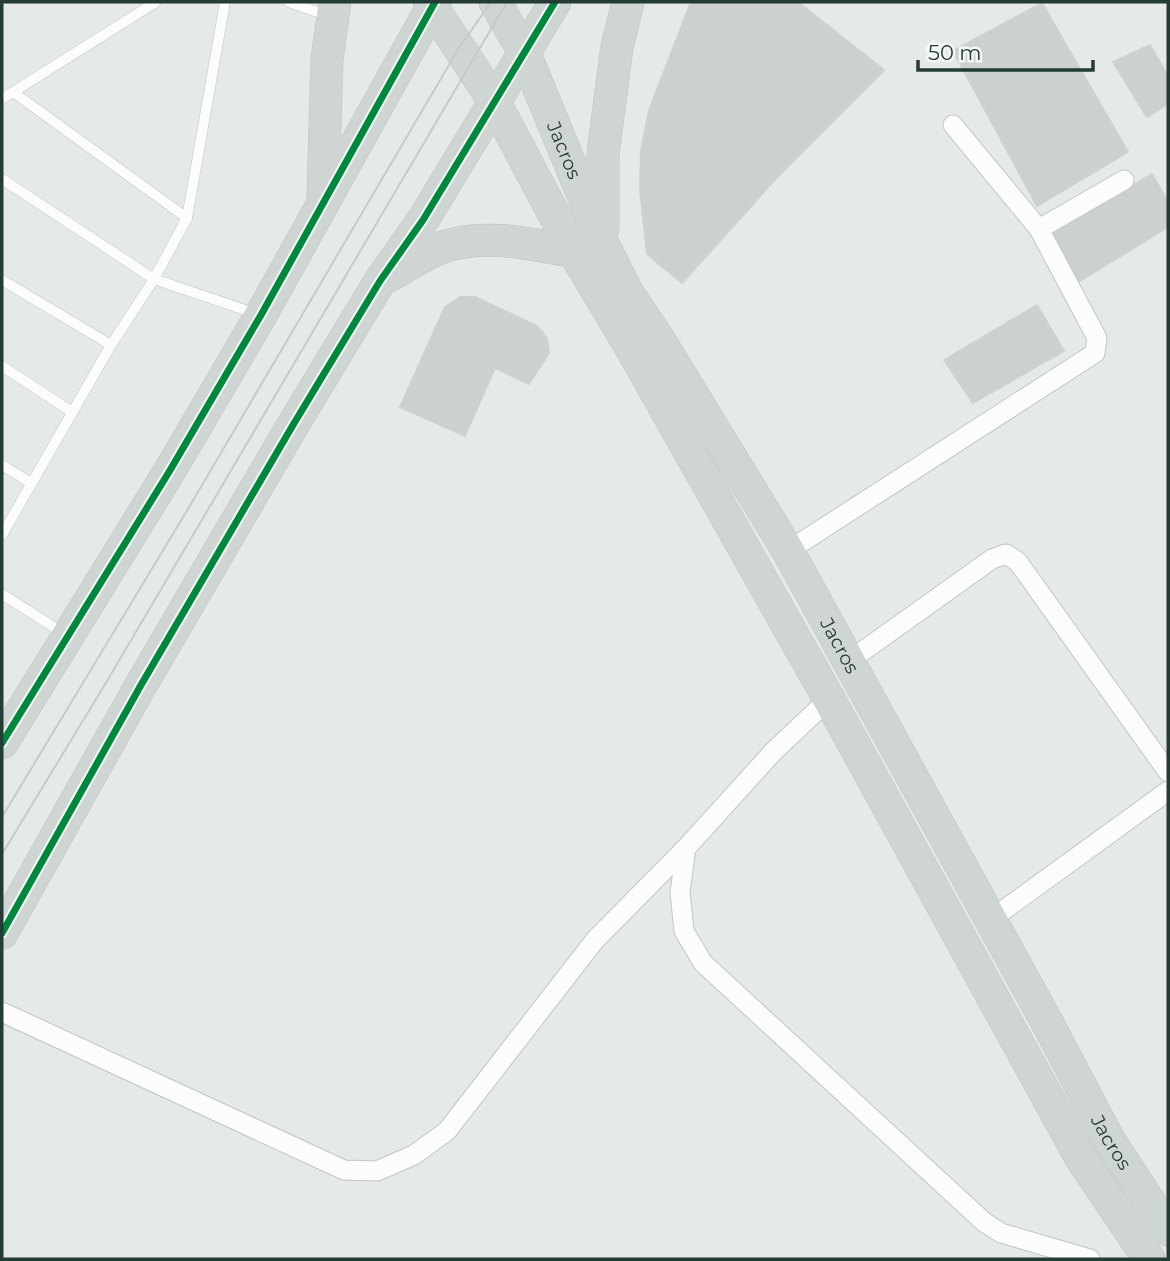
<svg xmlns="http://www.w3.org/2000/svg" width="1170" height="1261" viewBox="0 0 1170 1261" font-family="Montserrat,sans-serif">
  <style>
    .building { fill: #ccd1cf; stroke: #ced2d0; stroke-width: 2 }
    .lines { fill: none; stroke-linecap: round; stroke-linejoin: round }
    .lane-casing { stroke: #c2c6c4; stroke-width: 11 }
    .street-casing { stroke: #c2c6c4; stroke-width: 21 }
    .primary-casing { stroke: #bdc5c2; stroke-width: 33 }
    .lane { stroke: #fbfcfb; stroke-width: 10 }
    .street { stroke: #fbfcfb; stroke-width: 19 }
    .primary { stroke: #cfd5d3; stroke-width: 32 }
    .tram { stroke: #c7cac9; stroke-width: 2 }
    .cycleway-casing { stroke: #f3f8f6; stroke-width: 11 }
    .cycleway { stroke: #00873e; stroke-width: 7 }
    .labels { text-anchor: middle; stroke-width: 6; stroke-linejoin: round; paint-order: stroke }
    .street-label { font-size: 19px; fill: #253b35; stroke: #f3f8f6 }
  </style>
  <rect width="100%" height="100%" fill="#e5e9e7"/>
  <g class="building">
    <path d="M691 2H798L884 70 781 173 682 283 647 254 640 190 641 151 649 110Z"/>
    <path d="M1042 3 1128 152 1037 206 953 51Z"/>
    <path d="M1150 45 1168 76V104L1147 117 1113 62Z"/>
    <path d="M1152 174 1168 202V227L1070 287 1041 240Z"/>
    <path d="M460 297H475L537 326 547 338 549 353 529 384 495 368 465 436 400 407 445 307Z"/>
    <path d="M1037 305 1064 351 973 403 944 360Z"/>
  </g>
  <g class="lines">
    <g class="lane-casing">
      <g id="lane">
        <path d="M289 2 329 16"/>
        <path d="M13 92 187 218"/>
        <path d="M2 99 156 2"/>
        <path d="M2 179 154 279 257 314"/>
        <path d="M2 280 111 345"/>
        <path d="M2 366 72 412"/>
        <path d="M2 465 31 483"/>
        <path d="M2 535 111 345 154 279 187 218 225 2"/>
        <path d="M2 594 63 633"/>
      </g>
    </g>
    <g class="street-casing">
      <g id="street">
        <path d="M953 125 1039 229"/>
        <path d="M788 551 1095 353 1097 338 1039 229 1124 180"/>
        <path d="M849 661 992 559 1006 554 1018 562 1168 772"/>
        <path d="M686 848 680 892 684 931 703 963 984 1222 1001 1233 1090 1259"/>
        <path d="M990 920 1168 791"/>
        <path d="M2 1012 344 1170 377 1171 414 1155 447 1131 595 940 686 848 773 752 829 699"/>
      </g>
    </g>
    <g class="primary-casing">
      <g id="primary">
        <path d="M429 2 494 101 574 252 630 346 829 699 1081 1158 1149 1259"/>
        <path id="s1" d="M495 2 525 54 603 244 627 292 658 338 788 551 1048 1024 1109 1140 1168 1230"/>
        <path d="M323 196 327 59 335 2"/>
        <path d="M603 229V153L617 47 628 2"/>
        <path d="M387 277C404 268 422 255 440 248 482 232 531 244 574 252"/>
        <path d="M2 743 169 472 261 315 435 2"/>
        <path d="M2 933 141 685 293 425 380 281 423 220 555 2"/>
      </g>
    </g>
    <use href="#lane" class="lane"/>
    <use href="#street" class="street"/>
    <use href="#primary" class="primary"/>
    <g class="tram">
      <path d="M2 817 188 509 459 48 491 2"/>
      <path d="M2 854 107 681 507 2"/>
    </g>
    <g class="cycleway-casing">
      <g id="cycleway">
        <path d="M2 743 169 472 261 315 435 2"/>
        <path d="M2 933 141 685 293 425 380 281 423 220 555 2"/>
      </g>
    </g>
    <use href="#cycleway" class="cycleway"/>
  </g>
  <g class="labels">
    <g class="street-label">
      <text dy="7" stroke="none"><textPath href="#s1" startOffset="164">Jacros</textPath></text>
      <text dy="7" stroke="none"><textPath href="#s1" startOffset="732">Jacros</textPath></text>
      <text dy="7" stroke="none"><textPath href="#s1" startOffset="1298">Jacros</textPath></text>
    </g>
  </g>
  <rect width="1170" height="1261" fill="none" stroke="#253b35" stroke-width="7"/>
  <path d="M918 60v10h175v-10" fill="none" stroke="#253b35" stroke-width="3.5"/>
  <text x="928" y="60" font-size="21" fill="#253b35" stroke="#f3f8f6" stroke-width="5" paint-order="stroke">50 m</text>
</svg>
